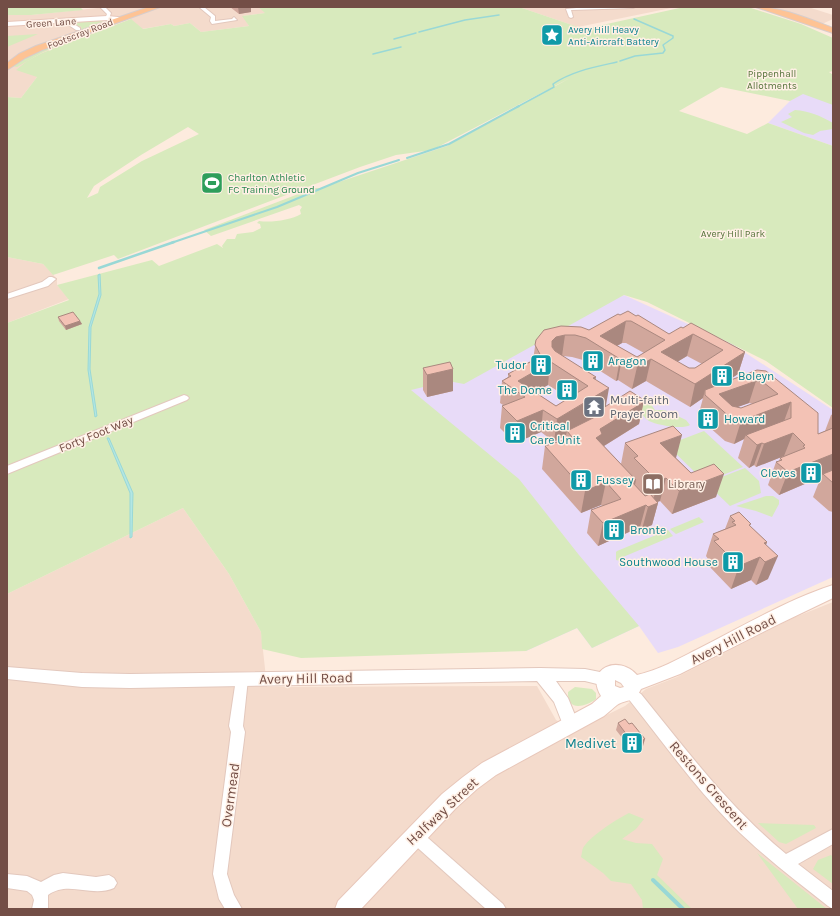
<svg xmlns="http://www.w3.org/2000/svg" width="840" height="916" viewBox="0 0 840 916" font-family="Karla,sans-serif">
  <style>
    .residential { fill: #f4dbcc }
    .education { fill: #e8dbf8 }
    .green { fill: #d8eabd; fill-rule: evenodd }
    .water { fill: #b3e6e4; stroke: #99d8d6 }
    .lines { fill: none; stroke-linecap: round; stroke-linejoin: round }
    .stream-far3 { stroke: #99d8d6; stroke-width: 1.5 }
    .stream-far2 { stroke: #99d8d6; stroke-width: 2 }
    .stream-far1 { stroke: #99d8d6; stroke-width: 2.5 }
    .stream { stroke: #99d8d6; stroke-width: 4 }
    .minor-casing { stroke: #e3c8bd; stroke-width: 2 }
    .tertiary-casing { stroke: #e3c8bd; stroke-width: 2 }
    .secondary-casing { stroke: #e8c7ba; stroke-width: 2 }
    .primary-casing { stroke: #d8cdcb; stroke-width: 2 }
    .minor { fill: #fff; fill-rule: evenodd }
    .tertiary { fill: #fff; fill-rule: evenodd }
    .secondary { fill: #fff; fill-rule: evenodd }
    .primary { fill: #fec394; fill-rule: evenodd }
    .wall { fill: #d1a79c; fill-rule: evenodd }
    .shaded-wall { fill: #aa887f }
    .building { fill: #f3c2b5; stroke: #aa887f; fill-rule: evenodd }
    .labels { text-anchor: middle; stroke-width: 3; stroke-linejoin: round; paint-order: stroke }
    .far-street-label { font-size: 10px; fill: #734e46; stroke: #fff0e5 }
    .far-culture-label { font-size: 10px; fill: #0d838f; stroke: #fff0e5; text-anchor: start }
    .far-park-label { font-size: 10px; fill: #57743c; stroke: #fff0e5 }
    .far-leisure-label { font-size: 10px; fill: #27864d; stroke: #fff0e5; text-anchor: start }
    .culture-label { font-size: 12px; fill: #0d838f; stroke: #fff0e5; text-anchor: start }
    .worship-label { font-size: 12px; fill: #5b616d; stroke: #fff0e5; text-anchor: start }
    .street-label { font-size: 12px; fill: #734e46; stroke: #fff0e5 }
    .education-label { font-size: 12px; fill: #785e54; stroke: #fff0e5; text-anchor: start }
    .near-street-label { font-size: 14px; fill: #734e46; stroke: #fff0e5 }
    .near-culture-label { font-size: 14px; fill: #0d838f; stroke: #fff0e5; text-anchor: end }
  </style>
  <rect width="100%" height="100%" fill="#fdebde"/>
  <g class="residential">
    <path d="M107 7H258L266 13 243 16 249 26 201 32 190 23 174 26 171 24 142 29 130 19 42 53 27 61 37 77 21 98 7 97V15H31Z"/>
    <path d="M519 7H676L578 27Z"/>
    <path d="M767 7H808L833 15V19L822 24Z"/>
    <path d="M7 257 43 264 57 279V285L69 299 7 323Z"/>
    <path d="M183 508 229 574 261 632 267 687 537 686 556 720 574 731 625 706 646 689 677 677 793 618 833 602V909H7V594Z"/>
  </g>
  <g class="education">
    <path d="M833 75V146L768 123 790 101Z"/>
    <path d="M624 295 732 344 833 410V577L678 647 658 653 639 626 592 648 577 628 526 651 486 594 411 390Z"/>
  </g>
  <g class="green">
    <path d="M7 7H80L83 10 31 15H7Z"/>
    <path d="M258 7H519L584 29 684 7H748L801 24 833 38V71L829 72 833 75V105L803 94 790 101 721 87 679 111 747 134 768 123 833 146V408L766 361 647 302 624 295 464 384 448 381 411 390 519 479 579 555 639 626 592 648 577 628 526 651 301 658 262 649 261 632 229 574 183 508 7 594V323L69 300 57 285 152 260 159 266 217 244 223 248 222 246 227 239H235L237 234 253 232 261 228 260 224 257 223 259 221C271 223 291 220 301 214L300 210 302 207 299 205 211 236 204 230 314 188H321L447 146 570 78 432 150 396 155 360 167 118 259 114 255 53 275 43 264 7 257V97L21 98 37 77 16 70 27 61 42 53 131 19 143 29 171 24 174 26 190 23 201 32 249 26 242 16 265 13ZM188 127 199 134 142 161 100 187 98 193 87 198 94 186 141 155Z"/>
    <path d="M106 20 79 31 77 30 82 27 77 26 72 23Z"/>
    <path d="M38 34 7 47V36Z"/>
    <path d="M83 35H86L43 52 17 67 12 66 35 53Z"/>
    <path d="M795 110C809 111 821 116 833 123V129L820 131 813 135 804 133 781 122 792 117 788 114Z"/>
    <path d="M642 400 650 403 655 410H665L686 420 690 425C683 430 657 425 649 421 644 418 641 413 639 408Z"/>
    <path d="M704 431 743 467 705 482 667 445Z"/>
    <path d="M745 468 759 481 761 493 730 506 706 483Z"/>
    <path d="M766 496H773L779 500V504L772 517 756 511 736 506Z"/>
    <path d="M699 517 704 522 676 534 670 529Z"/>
    <path d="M668 530 673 536 623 557 625 560V562L616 560V552L617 551Z"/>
    <path d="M575 687 592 689 596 693V699C585 707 567 712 568 692Z"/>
    <path d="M629 813 644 819 636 829 622 839 636 843 652 844 663 859 657 875 692 909H643L642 900 631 884 611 881 603 873 581 857C582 854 582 850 583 848 590 836 617 819 629 813Z"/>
    <path d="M758 823 814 825 816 828 786 844 779 842Z"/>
    <path d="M757 853 827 909H798Z"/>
    <path d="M831 855 833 857V884L813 869 818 860Z"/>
  </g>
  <g class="water">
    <path d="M100 274 101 295 91 327 90 369 97 416 95 417 88 370 89 327 99 294 98 275Z"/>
    <path d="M107 438H109L133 493 132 537 130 538V493Z"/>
  </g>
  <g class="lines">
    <g class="stream-far3">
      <path d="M419 32 465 20 499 15"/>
      <path d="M394 39 416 33"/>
      <path d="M373 54 401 47"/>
      <path d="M620 61 635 56 663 53 665 50 663 45 673 38V36L634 19"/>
      <path d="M517 107 554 87 553 84C572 71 595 67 617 62"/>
    </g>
    <g class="stream-far2">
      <path d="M407 158 449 144 519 106"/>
      <path d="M171 243 277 207 358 173 399 160"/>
    </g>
    <path class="stream-far1" d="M99 268 174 242"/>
    <path class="stream" d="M653 880 683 909"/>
    <g class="minor-casing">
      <g id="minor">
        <path d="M100 7H105L111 13 109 19H105L107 14Z"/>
        <path d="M199 7H204L215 16V21L232 19 234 17 237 20 212 24 210 21 211 17Z"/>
        <path d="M635 7 633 8 571 10 573 17 571 18 569 17 566 9 587 7Z"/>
        <path d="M69 19H73L74 24 80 28V30H76L70 26Z"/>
        <path d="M49 277H52L56 279 48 286 7 299V294L42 282Z"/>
        <path d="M184 395 187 396 189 398 187 400 7 474V466Z"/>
        <path d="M242 674 246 675 248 679 243 726 245 732 227 874 234 895 242 909H225L219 899 213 874 231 732 229 726 236 679 238 675Z"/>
        <path d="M630 687 641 694C687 751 729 807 786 854L833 829V844L798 864 833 891V909L828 906C795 880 762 855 732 825 695 787 664 744 631 702L624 693 625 689Z"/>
        <path d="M415 829 420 831 503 904 506 909H486L410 841 408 836 410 831Z"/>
        <path d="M63 873 96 877 109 875 114 878 117 883 114 888C91 898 69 880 48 895V909H32L34 900 32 895 27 891 7 888V874L27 876 41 882 54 875Z"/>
      </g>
    </g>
    <g class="tertiary-casing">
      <path id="tertiary" d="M7 667 82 673 130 674 540 668 585 669 610 674 613 679 610 684 605 686 585 681H556L568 698 579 725 577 730 571 732 565 730 554 702 537 681 130 688 82 687 7 679Z"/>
    </g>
    <g class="secondary-casing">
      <g id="secondary">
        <path d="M107 16 118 17 121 19 118 21 107 20 7 26V22Z"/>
        <path d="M833 585V598L779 624 680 674 641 689C634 704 628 698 617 705 613 708 609 712 604 716L496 775 477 789 456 808 361 909H335L338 901 442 794 463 777 482 763 592 704 601 696C584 668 619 654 637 675 659 670 678 659 698 649 742 627 786 600 833 585ZM615 680 621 683 624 687 620 688 615 686Z"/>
      </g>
    </g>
    <g class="primary-casing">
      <g id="primary">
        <path d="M149 7H160L42 50 25 58 7 70V63L19 54 36 46Z"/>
        <path d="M756 7C782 7 809 19 833 28V33Z"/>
      </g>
    </g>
    <use href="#minor" class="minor"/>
    <use href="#tertiary" class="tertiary"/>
    <use href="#secondary" class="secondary"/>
    <use href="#primary" class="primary"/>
  </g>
  <g class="wall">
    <path d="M230 7H251V12L239 14Z"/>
    <path d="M620 315 669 334 683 328 745 352 738 374 724 383 766 371 818 434 825 431 831 415 833 414V512L829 511 813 497 821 477 779 495 768 485 776 462 779 461 780 458 784 456 756 467 754 465 749 468 738 458 744 439 734 444 725 441 699 418V413L703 398 690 407 646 381 632 389 618 380 616 381 583 360 572 357 563 356 595 380 606 406 644 400 639 424 604 446 621 464 625 443 676 458 716 497 672 514 660 501 657 502 658 503 652 525 642 529 640 527 598 546 587 533 591 510 602 506 601 505 581 513 542 469 545 446 565 439 566 435 554 442 541 432 515 443 500 428 502 406 503 405 500 403 502 381 508 377V374L533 360 536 340 589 330ZM622 343H626L644 353 637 357 617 346ZM687 356 702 364 695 368H689L677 362ZM548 385 569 398 556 406 535 392ZM749 403 753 404 741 408 737 407Z"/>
    <path d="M58 317 80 321 82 324 66 330 59 321Z"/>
    <path d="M423 368 453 369V391L427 397 423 390Z"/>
    <path d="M730 516 750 526 767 542 766 545 768 579 756 585 751 580 731 589 707 564 708 559 706 556 713 534 725 529Z"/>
    <path d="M618 723 643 746 628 754 621 745 623 739 616 730Z"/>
  </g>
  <g class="shaded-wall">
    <path d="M238 7H251V12L239 14Z"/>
    <path d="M80 321 82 324 66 330 65 326Z"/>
    <path d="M626 321 622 343 608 351 600 336Z"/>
    <path d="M693 334 687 356 667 368 661 352Z"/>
    <path d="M565 335 562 356 550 363 548 385 525 398V397L518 381 550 363 552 341 556 337Z"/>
    <path d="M745 352 738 374 705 396V390L703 398 690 407 695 384Z"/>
    <path d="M622 358 618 380 616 381 620 359Z"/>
    <path d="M651 359 646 381 632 389 637 367Z"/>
    <path d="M453 369V391L427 397V375Z"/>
    <path d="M596 377 592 398 609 388 605 411 592 415 591 419 567 431 566 435 554 442 557 419 590 400 593 378Z"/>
    <path d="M756 381 749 403 724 412 719 394Z"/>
    <path d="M644 400 639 424 599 449 596 438 600 429Z"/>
    <path d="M791 402 783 424 746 435 744 439 734 444 741 421Z"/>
    <path d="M543 410 541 432 515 443 517 421Z"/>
    <path d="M793 433 784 456 756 467 764 444Z"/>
    <path d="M682 435 676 458 655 466 660 443Z"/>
    <path d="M762 443 754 465 749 468 757 445Z"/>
    <path d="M833 454V470L823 474 821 477 779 495 788 472Z"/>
    <path d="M724 474 716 497 672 514 679 491Z"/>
    <path d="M666 478 660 501 652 504 658 482Z"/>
    <path d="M636 480 631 503 632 482Z"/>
    <path d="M606 482 601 505 581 513 585 491Z"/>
    <path d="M658 503 652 525 642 529 648 507Z"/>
    <path d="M646 505 640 527 598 546 603 523Z"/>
    <path d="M767 542 761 558 760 557 751 580 731 589 739 566 764 543Z"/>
    <path d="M778 556 768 579 756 585 765 562Z"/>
    <path d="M645 739 643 746 628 754 631 746Z"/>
  </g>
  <g class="building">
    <path d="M628 311 636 316 638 315 669 334 681 327 683 328 691 323 745 352 695 384 651 359 637 367 622 358 620 359 586 338 575 335H565L556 337 552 341V347L555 351 596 377 593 378 609 388 557 419 543 410 517 421 502 406 525 397 502 381 511 376 508 374 541 356 535 345 536 340 544 330 561 326 581 327 589 330 618 314 620 315ZM626 321H631L665 340 637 357 600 336ZM693 334 723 350 695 368H689L661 352ZM551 362 588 386 556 406 518 381Z"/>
    <path d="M73 312 80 321 65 326 58 317Z"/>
    <path d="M450 362 453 369 427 375 423 368Z"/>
    <path d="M757 370 766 371 818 413V434L833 428V454L788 472 776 462 782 460 780 458 805 448 803 446 805 445 793 433 764 444 762 443 757 445 746 435 791 418V402L741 421 732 419 705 395V390ZM756 381 763 382 778 394 741 408 732 406 719 394Z"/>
    <path d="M630 391 644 400 643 401 644 402 600 429 602 434 596 438 636 480 632 482 645 496 650 494 658 503 648 507 646 505 603 523 591 510 621 499 606 482 585 491 545 446 572 437 567 431 595 417 592 415Z"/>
    <path d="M673 426 682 435 660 443 691 473 714 464 724 474 679 491 666 478 658 482 634 458 638 456 625 443Z"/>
    <path d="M833 470V483L823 474Z"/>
    <path d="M739 512 751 524 749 525 767 542 764 543 778 556 765 562 760 557 739 566 714 541 719 539 713 534 736 525 732 522 735 521 730 516Z"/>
    <path d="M625 719 629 724 632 723 645 739 631 746 623 737 627 735 618 723Z"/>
  </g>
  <defs>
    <g id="sight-square" transform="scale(1.15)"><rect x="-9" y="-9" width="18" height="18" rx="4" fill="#0f9aa8" stroke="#fff0e5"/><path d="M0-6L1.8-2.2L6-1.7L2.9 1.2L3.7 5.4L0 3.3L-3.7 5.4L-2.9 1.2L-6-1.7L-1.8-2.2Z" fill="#fff"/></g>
    <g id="stadium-square" transform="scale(1.15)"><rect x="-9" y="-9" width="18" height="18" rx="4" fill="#2e9e5b" stroke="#fff0e5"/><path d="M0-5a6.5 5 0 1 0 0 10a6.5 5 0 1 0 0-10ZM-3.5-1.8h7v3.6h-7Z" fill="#fff"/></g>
    <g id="building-square" transform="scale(1.15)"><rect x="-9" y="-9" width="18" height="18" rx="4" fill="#0f9aa8" stroke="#fff0e5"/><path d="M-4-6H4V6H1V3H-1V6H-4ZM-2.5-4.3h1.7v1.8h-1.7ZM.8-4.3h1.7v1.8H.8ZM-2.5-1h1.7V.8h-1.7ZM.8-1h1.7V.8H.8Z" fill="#fff"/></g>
    <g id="temple-square" transform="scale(1.15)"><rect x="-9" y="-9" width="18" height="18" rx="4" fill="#6b7280" stroke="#fff0e5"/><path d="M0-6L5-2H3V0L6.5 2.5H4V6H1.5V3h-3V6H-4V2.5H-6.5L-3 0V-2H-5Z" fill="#fff"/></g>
    <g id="library-square" transform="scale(1.15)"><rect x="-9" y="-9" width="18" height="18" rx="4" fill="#8d6e63" stroke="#fff0e5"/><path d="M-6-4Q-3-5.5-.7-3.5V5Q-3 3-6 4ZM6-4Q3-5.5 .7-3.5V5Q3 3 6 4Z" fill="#fff"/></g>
  </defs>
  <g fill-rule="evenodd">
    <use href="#sight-square" x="552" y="35"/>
    <use href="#stadium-square" x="212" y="183"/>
    <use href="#building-square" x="593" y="361"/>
    <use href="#building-square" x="541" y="365"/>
    <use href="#building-square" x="722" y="376"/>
    <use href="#building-square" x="567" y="390"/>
    <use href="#temple-square" x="594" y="407"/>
    <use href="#building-square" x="708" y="419"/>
    <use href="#building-square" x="515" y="433"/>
    <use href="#building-square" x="811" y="473"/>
    <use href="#building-square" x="581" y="480"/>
    <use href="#library-square" x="653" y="484"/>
    <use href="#building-square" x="614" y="530"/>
    <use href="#building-square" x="733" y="562"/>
    <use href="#building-square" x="632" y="743"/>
  </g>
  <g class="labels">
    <g class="far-street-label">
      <text transform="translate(51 22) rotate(-4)" y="4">Green Lane</text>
      <text transform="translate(80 33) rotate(-21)" y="4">Footscray Road</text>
    </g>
    <g class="far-culture-label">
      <text x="568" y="33">Avery Hill Heavy<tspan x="568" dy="12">Anti-Aircraft Battery</tspan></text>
    </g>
    <g class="far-park-label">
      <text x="772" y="77">Pippenhall<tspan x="772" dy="12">Allotments</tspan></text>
      <text x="733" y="237">Avery Hill Park</text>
    </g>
    <g class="far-leisure-label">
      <text x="228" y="181">Charlton Athletic<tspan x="228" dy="12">FC Training Ground</tspan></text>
    </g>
    <g class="culture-label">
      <text x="608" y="365">Aragon</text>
      <text x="526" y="369" text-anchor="end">Tudor</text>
      <text x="738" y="380">Boleyn</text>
      <text x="552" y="394" text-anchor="end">The Dome</text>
      <text x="724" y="423">Howard</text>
      <text x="530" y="430">Critical<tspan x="530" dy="14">Care Unit</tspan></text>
      <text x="796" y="477" text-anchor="end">Cleves</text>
      <text x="596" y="484">Fussey</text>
      <text x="630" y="534">Bronte</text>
      <text x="718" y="566" text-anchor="end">Southwood House</text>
    </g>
    <g class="worship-label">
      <text x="610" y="404">Multi-faith<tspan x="610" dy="14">Prayer Room</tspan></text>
    </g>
    <g class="street-label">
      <text transform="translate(96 434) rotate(-22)" y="4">Forty Foot Way</text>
    </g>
    <g class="education-label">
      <text x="668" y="488">Library</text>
    </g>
    <g class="near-street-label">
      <text transform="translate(733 639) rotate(-27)" y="5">Avery Hill Road</text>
      <text transform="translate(306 678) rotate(-1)" y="5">Avery Hill Road</text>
      <text transform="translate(709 785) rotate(49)" y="5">Restons Crescent</text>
      <text transform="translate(230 795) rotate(-82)" y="5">Overmead</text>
      <text transform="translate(442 811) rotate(-43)" y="5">Halfway Street</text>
    </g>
    <g class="near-culture-label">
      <text x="616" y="748">Medivet</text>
    </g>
  </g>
  <rect width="840" height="916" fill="none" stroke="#734e46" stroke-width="16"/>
</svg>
